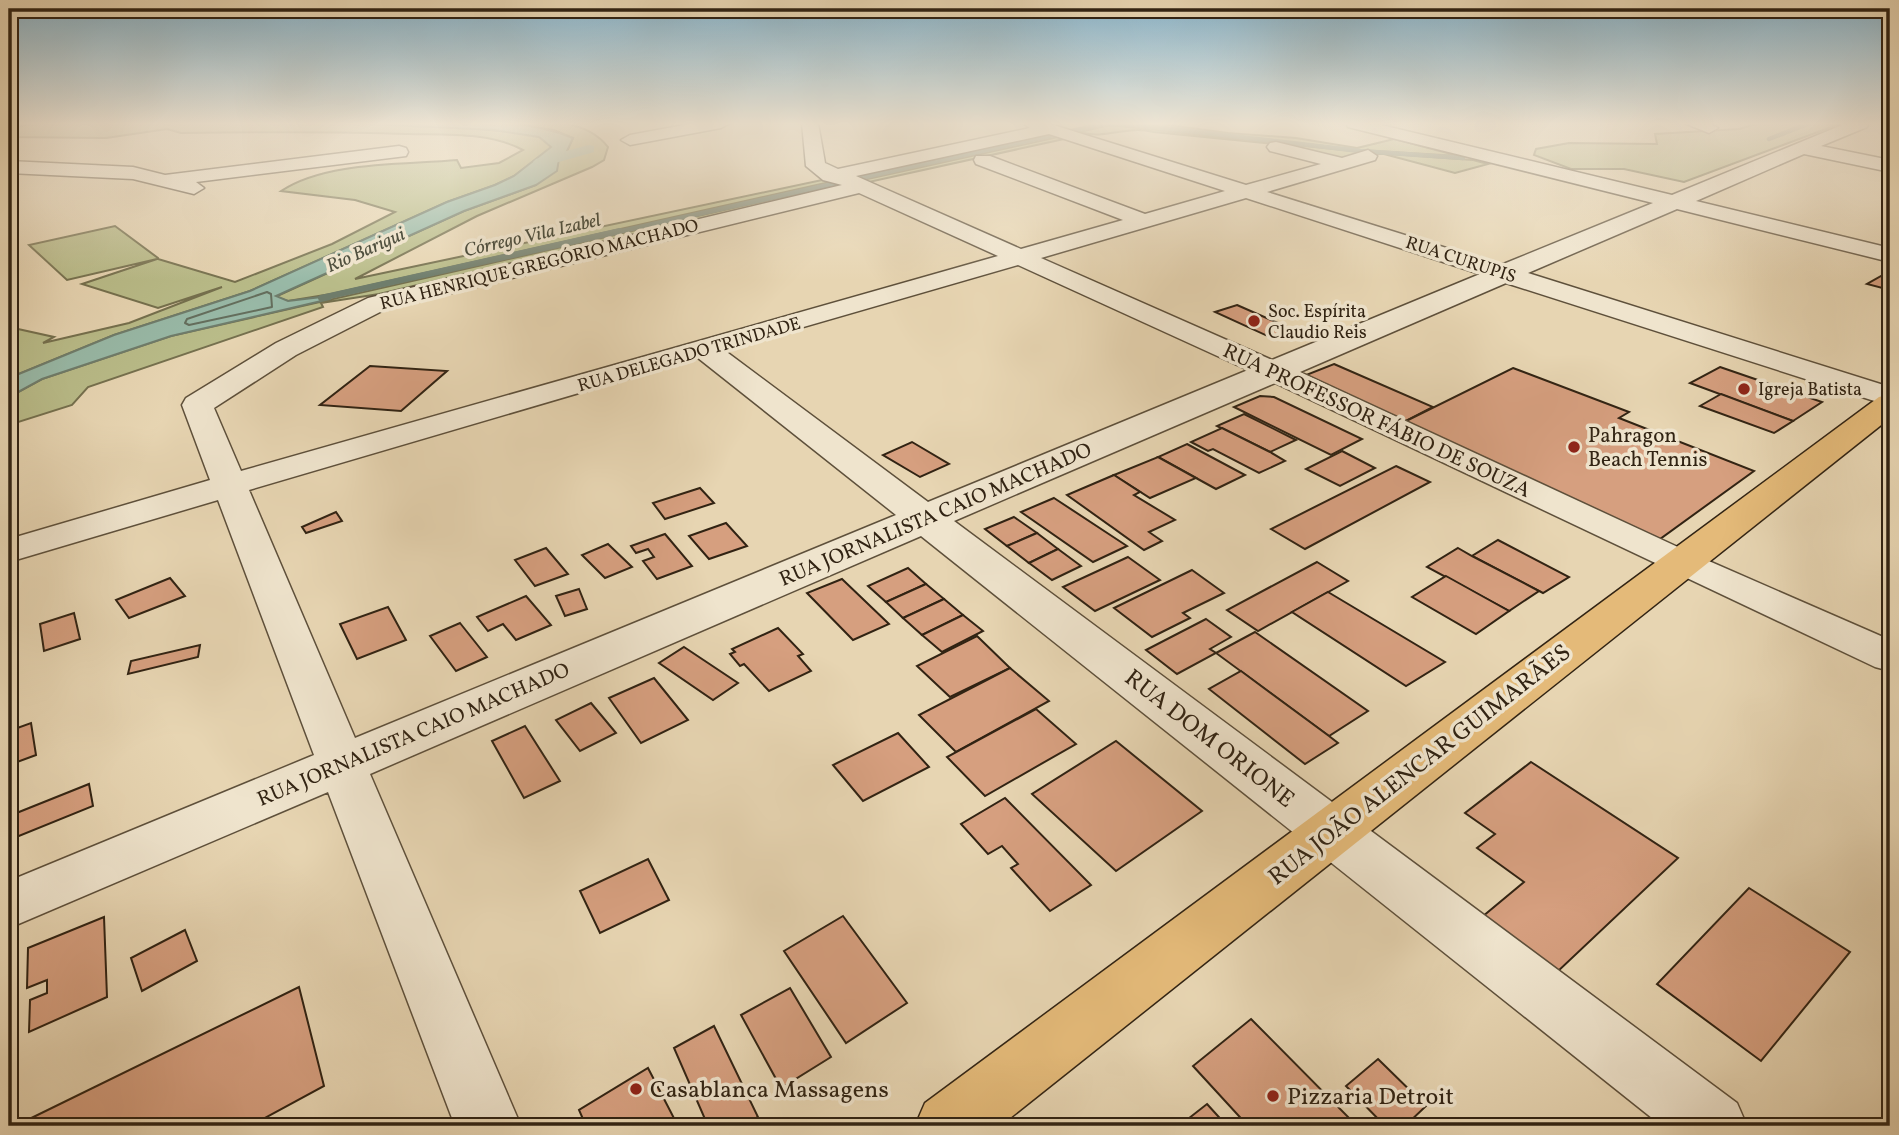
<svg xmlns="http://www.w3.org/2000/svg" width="1899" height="1135" viewBox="0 0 1899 1135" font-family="Vollkorn,serif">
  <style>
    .green { fill: #b9bc89; stroke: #75704e; stroke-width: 2 }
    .water { fill: #98b9a7; stroke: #6f7d6c; stroke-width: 2 }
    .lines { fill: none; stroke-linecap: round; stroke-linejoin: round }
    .shore { stroke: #646e5d; stroke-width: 2 }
    .stream-far1 { stroke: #6f7d6c; stroke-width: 4.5 }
    .stream { stroke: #6f7d6c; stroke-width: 6 }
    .canal { fill: #98b9a7; fill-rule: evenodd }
    .building { fill: #d69f7f; stroke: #312313; stroke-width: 2 }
    .minor-casing { stroke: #5e503b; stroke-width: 3 }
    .major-casing { stroke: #312313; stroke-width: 3 }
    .minor { fill: #efe4cd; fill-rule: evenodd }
    .major { fill: #e4ba79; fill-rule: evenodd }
    .poi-dot { fill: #8f2418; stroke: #efe4cd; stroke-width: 2.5 }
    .labels { text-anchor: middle; stroke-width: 7; stroke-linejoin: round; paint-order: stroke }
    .far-street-label { font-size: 18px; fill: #312313; stroke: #efe4cd }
    .far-poi-label { font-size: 18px; fill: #312313; stroke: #efe4cd; text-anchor: start }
    .far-water-label { font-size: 19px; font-style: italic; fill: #50503f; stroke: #efe4cd }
    .street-label { font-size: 21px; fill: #312313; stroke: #efe4cd }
    .poi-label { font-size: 21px; fill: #312313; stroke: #efe4cd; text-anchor: start }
    .near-street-label { font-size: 24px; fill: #312313; stroke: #efe4cd }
    .near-poi-label { font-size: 24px; fill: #312313; stroke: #efe4cd; text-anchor: start }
  </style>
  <rect width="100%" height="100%" fill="#e7d5b2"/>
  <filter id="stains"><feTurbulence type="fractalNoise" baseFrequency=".00286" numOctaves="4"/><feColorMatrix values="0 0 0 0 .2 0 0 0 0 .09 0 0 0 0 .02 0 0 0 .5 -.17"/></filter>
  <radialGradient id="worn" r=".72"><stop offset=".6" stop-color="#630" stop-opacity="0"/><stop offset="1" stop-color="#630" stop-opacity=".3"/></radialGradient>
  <g class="green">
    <path d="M30 123C196 123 364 114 529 134L540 137 552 147 514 176 495 185 447 202 250 291 114 335 9 378V327L54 337 43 343 129 323 222 287 158 308 82 284 157 259 67 280 29 245 115 226 158 258V259L235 282 332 244 395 212 355 200 281 191C326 161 403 165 457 160L461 168 499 163 523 150C489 132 446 135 408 134 332 131 257 132 181 133L167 129 106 138 9 137V131Z"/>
    <path d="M497 123C535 123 582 114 608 147L604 160 592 167 477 216 355 279 822 180 830 182 331 294 288 301 275 297 464 211 536 185 567 151 573 138 554 130Z"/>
    <path d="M1121 123H1154L1228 133 1296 138 1357 148 1394 139 1459 156 1360 150Z"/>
    <path d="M1759 123H1842L1684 182 1624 169H1571L1534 155 1536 149 1569 143 1657 144 1655 134 1739 129Z"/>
    <path d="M1110 125 1362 152 1473 160 1488 164 1455 173 1384 154H1358L1336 160 1275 144 1154 132C1124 125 1107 140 1079 132Z"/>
    <path d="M1058 137 1064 139 869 182 863 180Z"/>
    <path d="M834 185 843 186 379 294 321 303 323 307 88 387 72 405 9 425V397L42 379 171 336Z"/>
  </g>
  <path class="water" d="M349 123C421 123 505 111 573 138L567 151 569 156 559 159 557 171 536 185 464 211 276 296 288 301 330 296V299L171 336 42 379 9 397V378L114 335 250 291 447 202 495 185 514 176 551 147 539 137 494 130Z"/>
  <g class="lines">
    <path class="shore" d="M267 292 271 294 272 307 189 325 185 323 187 319Z"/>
    <g class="stream-far1">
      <path d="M1769 139 1810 123"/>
      <path d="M613 233 1103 124 1138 125 1360 151 1463 158"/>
    </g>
    <path class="stream" d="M321 298 620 231"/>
    <path class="canal" d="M589 145 594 146V152L541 167 533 162 536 159Z"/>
  </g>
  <g class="building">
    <path d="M1890 271V290L1867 284Z"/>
    <path d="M1237 305 1294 330 1272 338 1215 312Z"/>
    <path d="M1334 364 1433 407 1402 423 1301 377Z"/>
    <path d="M370 366 447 371 401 411 320 405Z"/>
    <path d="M1720 367 1822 402 1793 421 1690 383Z"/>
    <path d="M1513 368 1629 412 1619 418 1754 471 1660 539 1402 423Z"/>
    <path d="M1721 394 1793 421 1774 433 1700 406Z"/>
    <path d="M1260 396 1274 397 1362 439 1331 455 1234 407Z"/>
    <path d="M1244 414 1296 440 1270 452 1217 426Z"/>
    <path d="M1222 428 1270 452 1285 461 1259 473 1213 449 1208 451 1191 442Z"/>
    <path d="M912 442 949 464 920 477 883 455Z"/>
    <path d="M1187 444 1245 475 1216 489 1158 457Z"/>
    <path d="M1342 451 1375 468 1340 486 1306 469Z"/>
    <path d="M1158 457 1196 478 1150 498 1114 475Z"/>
    <path d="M1396 466 1430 482 1305 549 1271 529Z"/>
    <path d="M1114 475 1140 492 1134 495 1175 520 1149 532 1162 541 1144 550 1067 495Z"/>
    <path d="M700 488 714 503 665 519 653 503Z"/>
    <path d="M1054 498 1127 546 1093 562 1021 512Z"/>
    <path d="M336 512 342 521 306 533 302 527Z"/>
    <path d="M1014 517 1037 533 1007 546 985 529Z"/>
    <path d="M726 523 747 546 709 559 689 536Z"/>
    <path d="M1037 533 1058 549 1029 563 1007 546Z"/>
    <path d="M665 534 692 566 657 579 643 561 654 557 648 549 636 553 631 546Z"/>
    <path d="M1498 540 1569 577 1543 593 1472 556Z"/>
    <path d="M608 544 632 567 605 578 582 555Z"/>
    <path d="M546 548 568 574 535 586 515 560Z"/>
    <path d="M1458 548 1472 556 1539 591 1509 611 1427 567Z"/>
    <path d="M1058 549 1081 566 1052 580 1029 563Z"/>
    <path d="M1128 557 1160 580 1095 611 1063 587Z"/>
    <path d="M1317 562 1348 581 1258 631 1227 610Z"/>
    <path d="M908 568 926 584 886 602 868 586Z"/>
    <path d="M1192 570 1224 593 1183 613 1190 618 1152 637 1114 608Z"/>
    <path d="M1446 576 1509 611 1476 634 1412 597Z"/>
    <path d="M170 578 185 596 129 618 116 600Z"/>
    <path d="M842 579 889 624 853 640 807 593Z"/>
    <path d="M926 584 944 599 903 618 886 602Z"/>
    <path d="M579 589 587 609 565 616 556 596Z"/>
    <path d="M1328 592 1445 662 1406 686 1292 612Z"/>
    <path d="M526 596 551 625 516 640 503 624 488 631 477 617Z"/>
    <path d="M944 599 963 615 922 635 903 618Z"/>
    <path d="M388 607 406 640 357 659 340 624Z"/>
    <path d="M74 613 80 639 44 651 40 624Z"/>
    <path d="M963 615 983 631 942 652 922 635Z"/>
    <path d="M1206 619 1231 637 1210 649 1216 653 1177 674 1146 650Z"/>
    <path d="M460 623 487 657 456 671 430 636Z"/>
    <path d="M778 628 803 654 798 656 811 671 769 691 744 664 740 666 730 654 735 652 732 649Z"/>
    <path d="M1255 632 1368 711 1329 736 1216 653Z"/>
    <path d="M977 636 1010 668 950 697 917 666Z"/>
    <path d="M200 645 198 657 128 674 131 661Z"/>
    <path d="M684 647 738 683 713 700 659 663Z"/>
    <path d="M1010 668 1049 701 956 752 919 715Z"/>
    <path d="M1241 671 1329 736 1338 743 1305 764 1209 689Z"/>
    <path d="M654 678 688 720 641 743 609 698Z"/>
    <path d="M591 703 616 733 580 751 556 720Z"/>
    <path d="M1036 709 1076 744 985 796 947 757Z"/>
    <path d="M31 723 36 755 9 765V731Z"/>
    <path d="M525 726 560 781 524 798 492 741Z"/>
    <path d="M898 733 929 767 863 801 833 765Z"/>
    <path d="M1116 741 1202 811 1116 871 1032 794Z"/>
    <path d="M1531 762 1678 858 1555 974 1482 917 1524 882 1477 848 1495 834 1465 813Z"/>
    <path d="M89 784 93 806 9 840V816Z"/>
    <path d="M1005 798 1091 885 1050 911 1011 868 1018 864 1002 846 988 854 961 824Z"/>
    <path d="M648 859 669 900 600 933 580 891Z"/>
    <path d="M1749 888 1850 952 1761 1061 1657 984Z"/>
    <path d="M843 916 907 1003 846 1043 784 951Z"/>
    <path d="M104 917 107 997 29 1032 30 1000 47 993V980L27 988 28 948Z"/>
    <path d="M185 930 197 961 142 991 131 958Z"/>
    <path d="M299 987 324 1086 250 1126H15Z"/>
    <path d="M790 988 831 1057 781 1088 741 1015Z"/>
    <path d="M1251 1019 1356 1125 1248 1126 1193 1066Z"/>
    <path d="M714 1026 758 1117 741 1126H708L674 1048Z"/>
    <path d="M1378 1059 1426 1106 1405 1126H1385L1346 1086Z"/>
    <path d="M648 1068 678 1126H586L579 1110Z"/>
    <path d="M1207 1104 1227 1126H1179Z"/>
  </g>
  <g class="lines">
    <g class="minor-casing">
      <g id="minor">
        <path d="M695 123H730L721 128 630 145 621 140 630 135Z"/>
        <path d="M802 123H818L825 163 838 169 1030 128 1023 123H1047L1246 185 1321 164 1270 151 1267 147 1270 143 1276 142 1342 158 1368 150 1377 156 1375 160 1267 192 1501 265 1653 203 1348 127 1346 123H1373L1672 195 1847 123H1869L1867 127 1821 146 1890 160V172L1804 154 1696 201 1890 248V262L1677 209 1528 273 1890 387V406L1506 283 1300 372 1695 555 1890 640V671L1875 667 1275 383 954 521 1737 1103 1747 1126H1662L921 536 370 774 521 1126H455L328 792 9 928V881L314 755 218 500 9 562V539L210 480 182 405 186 398 276 343 368 298 842 185 823 180 806 166ZM1049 134 1225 191 1145 214 990 156H976L974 160 976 164 1123 220 1021 249 856 176ZM859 193 998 256 241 471 214 408 296 355 386 309ZM1246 198 1480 274 1272 360 1041 258ZM1018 265 1248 370 928 502 724 350ZM698 358 896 515 355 738 249 490Z"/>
        <path d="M1684 123H1709L1718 128 1709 133Z"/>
        <path d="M399 146 406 148 408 152 406 156 196 182 204 188 194 194 133 179 9 173V161L133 167 165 175Z"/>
      </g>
    </g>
    <g class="major-casing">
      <path id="major" d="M1890 394V418L1000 1126H915L925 1103 1879 397Z"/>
    </g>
    <use href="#minor" class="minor"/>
    <use href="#major" class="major"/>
  </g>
  <linearGradient id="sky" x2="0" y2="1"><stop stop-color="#88b6ce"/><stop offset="0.44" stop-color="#f4ecdc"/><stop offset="1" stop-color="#f4ecdc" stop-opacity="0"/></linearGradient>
  <rect width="1899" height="281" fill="url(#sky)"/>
  <g class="poi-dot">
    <circle cx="1254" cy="321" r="7"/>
    <circle cx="1744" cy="389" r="7"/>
    <circle cx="1574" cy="447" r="7"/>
    <circle cx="636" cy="1089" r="7"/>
    <circle cx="1273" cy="1096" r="7"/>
  </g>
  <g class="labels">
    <g class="far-street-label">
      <text transform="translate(1461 259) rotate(18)" y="6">RUA CURUPIS</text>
      <text transform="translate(539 264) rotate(-14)" y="6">RUA HENRIQUE GREGÓRIO MACHADO</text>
      <text transform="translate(689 354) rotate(-16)" y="6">RUA DELEGADO TRINDADE</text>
    </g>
    <g class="far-poi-label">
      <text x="1268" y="317">Soc. Espírita<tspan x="1268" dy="21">Claudio Reis</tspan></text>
      <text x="1758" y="395">Igreja Batista</text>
    </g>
    <g class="far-water-label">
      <text transform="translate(532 234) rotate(-13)" y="7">Córrego Vila Izabel</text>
      <text transform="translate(365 249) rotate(-24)" y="7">Rio Barigui</text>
    </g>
    <g class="street-label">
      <text transform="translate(1377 420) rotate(25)" y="7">RUA PROFESSOR FÁBIO DE SOUZA</text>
      <text transform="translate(935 514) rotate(-23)" y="7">RUA JORNALISTA CAIO MACHADO</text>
      <text transform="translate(413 734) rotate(-23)" y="7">RUA JORNALISTA CAIO MACHADO</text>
    </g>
    <g class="poi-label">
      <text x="1588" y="442">Pahragon<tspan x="1588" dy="24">Beach Tennis</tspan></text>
    </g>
    <g class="near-street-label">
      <text transform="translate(1210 738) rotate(38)" y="8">RUA DOM ORIONE</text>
      <text transform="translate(1419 764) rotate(-38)" y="8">RUA JOÃO ALENCAR GUIMARÃES</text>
    </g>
    <g class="near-poi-label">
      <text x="650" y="1097">Casablanca Massagens</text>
      <text x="1287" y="1104">Pizzaria Detroit</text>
    </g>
  </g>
  <rect width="1899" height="1135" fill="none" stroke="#e7d5b2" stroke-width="35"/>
  <rect x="10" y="10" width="1878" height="1114" fill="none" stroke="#312313" stroke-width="3.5"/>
  <rect x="18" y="18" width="1864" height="1100" fill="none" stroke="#312313" stroke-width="2"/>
  <rect width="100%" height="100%" filter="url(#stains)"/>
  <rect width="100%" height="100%" fill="url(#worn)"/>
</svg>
